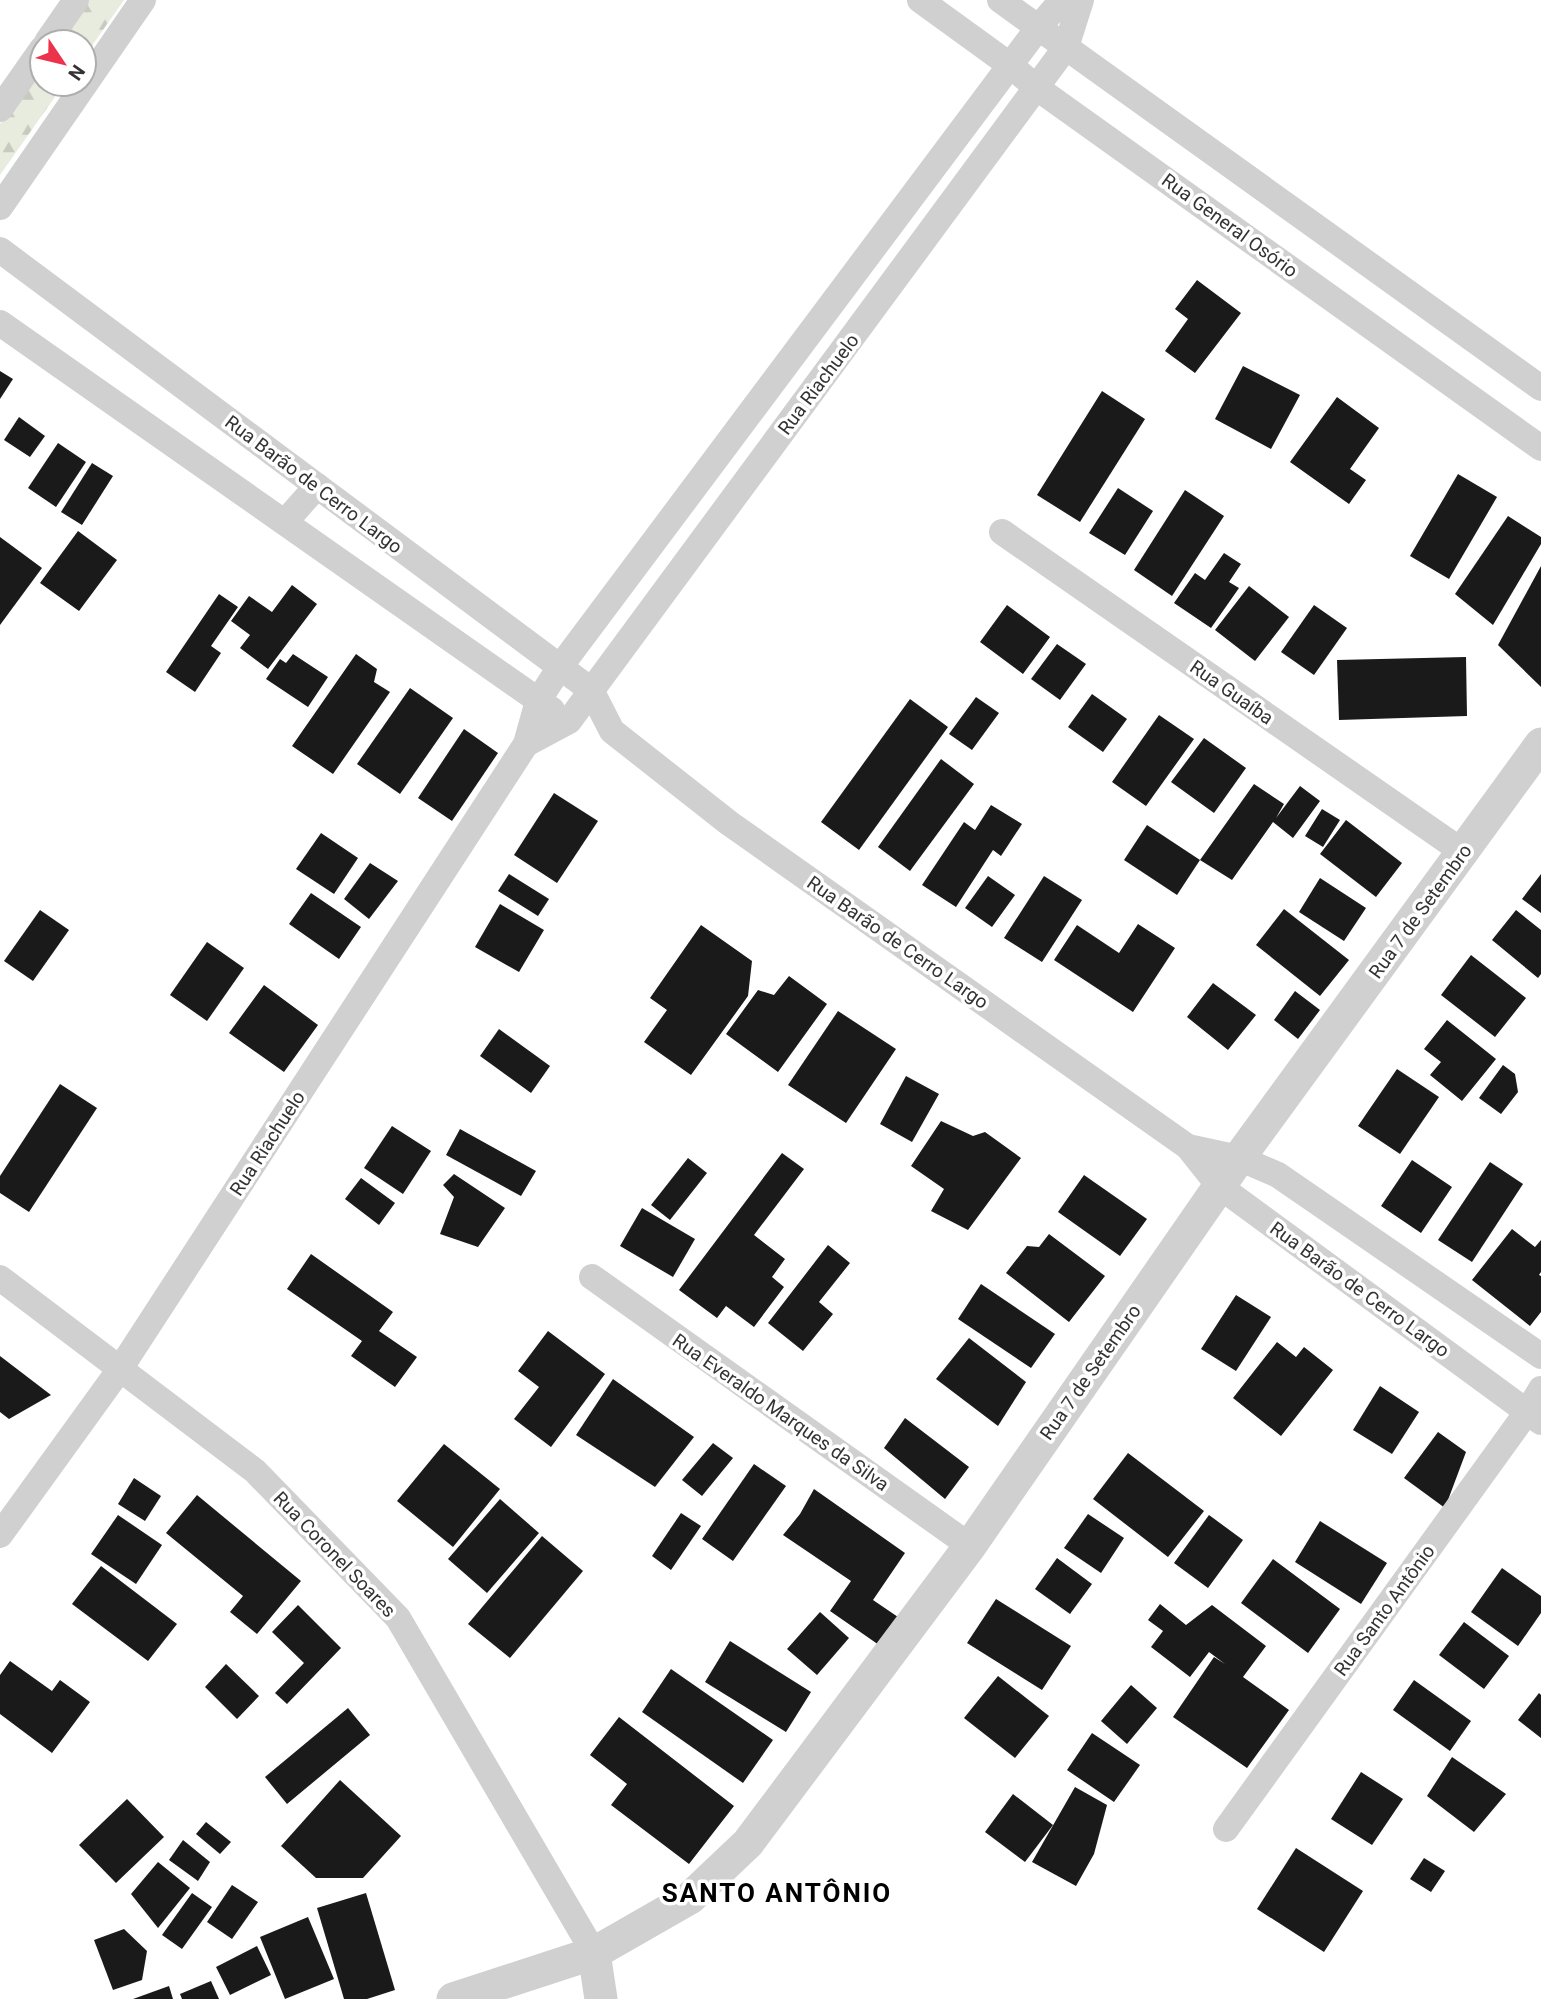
<svg xmlns="http://www.w3.org/2000/svg" width="1541" height="1999" viewBox="0 0 1541 1999" font-family="Roboto,sans-serif">
  <style>
    .forest { fill: url(#forest-firs) }
    .building { fill: #1a1a1a }
    .lines { fill: none; stroke-linecap: round; stroke-linejoin: round }
    .minor { stroke: #d0d0d0; stroke-width: 26 }
    .tertiary { stroke: #d0d0d0; stroke-width: 33 }
    .labels { text-anchor: middle; stroke-width: 7; stroke-linejoin: round; paint-order: stroke }
    .street-label { font-size: 19px; fill: #333; stroke: #fff }
    .district-label { font-size: 26px; font-weight: bold; letter-spacing: 2px; fill: #000; stroke: #fff }
  </style>
  <defs>
    <pattern id="forest-firs" width="22" height="20" patternUnits="userSpaceOnUse" patternTransform="scale(1.75)"><rect width="22" height="20" fill="#e7ecde"/><path d="M5 1l3.5 6h-7zM16 11l3.5 6h-7z" fill="#c7cbbf"/></pattern>
  </defs>
  <rect width="100%" height="100%" fill="#fff"/>
  <g class="forest">
    <path d="M89 0H124L84 57V42H59Z"/>
    <path d="M42 65V84H64L0 175V124Z"/>
  </g>
  <g class="building">
    <path d="M1197 280 1241 313 1195 373 1165 351 1188 319 1175 309Z"/>
    <path d="M1243 366 1300 395 1271 449 1215 419Z"/>
    <path d="M0 371 13 379 0 399Z"/>
    <path d="M1102 391 1145 419 1080 522 1037 495Z"/>
    <path d="M1337 397 1379 428 1350 469 1366 480 1349 504 1290 462Z"/>
    <path d="M19 417 45 436 30 457 4 440Z"/>
    <path d="M58 443 86 462 56 507 28 488Z"/>
    <path d="M92 463 113 476 82 525 61 512Z"/>
    <path d="M1458 474 1497 497 1449 579 1410 556Z"/>
    <path d="M1118 488 1153 511 1125 555 1089 533Z"/>
    <path d="M1185 490 1224 516 1172 596 1134 570Z"/>
    <path d="M1508 516 1541 537V544L1493 625 1455 594Z"/>
    <path d="M78 531 117 560 79 611 40 583Z"/>
    <path d="M0 537 42 568 0 625Z"/>
    <path d="M1224 553 1241 564 1229 582 1239 588 1211 628 1174 603 1195 573 1205 580Z"/>
    <path d="M1541 566V687L1498 645Z"/>
    <path d="M292 585 317 604 268 669 240 648 250 635 231 621 249 596 272 612Z"/>
    <path d="M1249 586 1289 617 1255 661 1215 630Z"/>
    <path d="M219 594 238 607 211 646 221 653 195 692 166 672Z"/>
    <path d="M1007 605 1050 637 1023 674 980 642Z"/>
    <path d="M1314 605 1347 628 1314 675 1281 652Z"/>
    <path d="M1057 644 1086 664 1060 700 1031 679Z"/>
    <path d="M293 654 328 677 308 707 266 679 280 659 286 663Z"/>
    <path d="M356 654 377 669 374 682 390 692 333 774 292 746Z"/>
    <path d="M1466 657 1467 716 1339 720 1337 660Z"/>
    <path d="M410 688 453 718 400 794 357 764Z"/>
    <path d="M1092 694 1127 719 1103 752 1068 727Z"/>
    <path d="M976 697 999 713 972 750 949 734Z"/>
    <path d="M910 699 948 727 859 850 821 822Z"/>
    <path d="M1159 715 1194 739 1146 806 1112 782Z"/>
    <path d="M464 729 498 753 452 821 418 798Z"/>
    <path d="M1204 738 1246 768 1214 813 1171 782Z"/>
    <path d="M941 759 974 784 910 871 878 847Z"/>
    <path d="M1254 784 1284 804 1276 818 1300 786 1320 801 1293 838 1273 822 1232 880 1200 860Z"/>
    <path d="M554 793 598 821 557 883 514 855Z"/>
    <path d="M991 805 1022 824 1001 856 993 850 956 907 922 885 964 822 975 830Z"/>
    <path d="M1322 809 1340 820 1323 847 1305 836Z"/>
    <path d="M1346 820 1402 863 1376 897 1320 854Z"/>
    <path d="M1147 825 1200 860 1177 895 1124 860Z"/>
    <path d="M321 833 358 858 334 894 296 869Z"/>
    <path d="M370 863 398 881 369 919 344 899Z"/>
    <path d="M509 874 549 899 538 916 498 891Z"/>
    <path d="M1541 874V913L1522 899Z"/>
    <path d="M988 876 1015 895 992 927 965 908Z"/>
    <path d="M1044 876 1082 900 1042 962 1004 938Z"/>
    <path d="M1320 878 1366 908 1344 941 1299 912Z"/>
    <path d="M311 893 361 927 339 959 289 924Z"/>
    <path d="M500 904 544 930 519 972 475 947Z"/>
    <path d="M1284 909 1349 960 1320 996 1256 945Z"/>
    <path d="M40 910 69 930 33 981 4 961Z"/>
    <path d="M1516 910 1541 930V974L1538 978 1492 940Z"/>
    <path d="M1138 924 1175 948 1133 1012 1054 960 1077 925 1119 953Z"/>
    <path d="M701 925 752 961 748 996 691 1075 644 1042 667 1010 650 998Z"/>
    <path d="M207 942 244 968 207 1021 170 995Z"/>
    <path d="M1471 955 1526 998 1495 1037 1441 995Z"/>
    <path d="M789 976 827 1004 778 1072 726 1034 758 990 774 995Z"/>
    <path d="M1213 983 1256 1015 1228 1050 1187 1017Z"/>
    <path d="M264 985 318 1025 284 1072 229 1033Z"/>
    <path d="M1295 991 1320 1010 1298 1039 1274 1020Z"/>
    <path d="M838 1011 896 1049 846 1123 788 1085Z"/>
    <path d="M1447 1020 1496 1059 1462 1101 1430 1075 1441 1062 1424 1049Z"/>
    <path d="M499 1029 550 1066 531 1093 480 1056Z"/>
    <path d="M1503 1065 1515 1074 1518 1092 1501 1114 1479 1098Z"/>
    <path d="M1397 1069 1439 1097 1400 1154 1358 1126Z"/>
    <path d="M906 1076 939 1094 912 1142 880 1124Z"/>
    <path d="M60 1084 97 1108 29 1212 0 1193V1176Z"/>
    <path d="M941 1121 973 1136 985 1132 1021 1158 968 1230 931 1211 944 1189 911 1166Z"/>
    <path d="M392 1126 431 1151 403 1194 364 1168Z"/>
    <path d="M460 1129 536 1171 521 1196 446 1155Z"/>
    <path d="M782 1153 804 1169 754 1235 785 1259 772 1277 784 1287 754 1327 726 1306 717 1318 679 1290Z"/>
    <path d="M688 1158 707 1173 670 1220 651 1205Z"/>
    <path d="M1412 1160 1452 1187 1421 1233 1381 1206Z"/>
    <path d="M1490 1162 1523 1184 1472 1262 1438 1240Z"/>
    <path d="M454 1174 505 1208 478 1247 440 1234 454 1197 443 1185Z"/>
    <path d="M1084 1175 1147 1219 1120 1256 1058 1212Z"/>
    <path d="M361 1178 395 1203 379 1225 345 1199Z"/>
    <path d="M642 1208 695 1239 673 1277 620 1246Z"/>
    <path d="M1512 1229 1535 1247 1541 1240V1272L1539 1275 1541 1276V1312L1530 1326 1472 1280Z"/>
    <path d="M1049 1234 1105 1276 1069 1322 1006 1273 1027 1246 1039 1247Z"/>
    <path d="M828 1245 850 1263 819 1302 833 1314 803 1351 768 1323Z"/>
    <path d="M311 1254 393 1312 379 1331 417 1357 395 1387 351 1356 362 1341 287 1289Z"/>
    <path d="M981 1284 1055 1334 1031 1368 958 1319Z"/>
    <path d="M1236 1295 1271 1317 1236 1371 1201 1349Z"/>
    <path d="M548 1331 605 1374 551 1447 514 1419 539 1387 518 1371Z"/>
    <path d="M969 1338 1026 1382 998 1426 936 1379Z"/>
    <path d="M1277 1342 1296 1357 1304 1347 1333 1370 1281 1436 1233 1398Z"/>
    <path d="M0 1356 51 1395 9 1419 0 1412Z"/>
    <path d="M613 1379 694 1437 655 1487 576 1435Z"/>
    <path d="M1380 1386 1419 1412 1392 1454 1353 1430Z"/>
    <path d="M905 1418 969 1467 945 1499 884 1448Z"/>
    <path d="M1438 1432 1466 1452 1445 1508 1404 1478Z"/>
    <path d="M713 1443 733 1458 702 1496 682 1480Z"/>
    <path d="M444 1444 500 1489 453 1547 397 1501Z"/>
    <path d="M1128 1453 1204 1511 1168 1557 1093 1499Z"/>
    <path d="M754 1464 786 1486 733 1561 702 1539Z"/>
    <path d="M134 1478 161 1496 145 1521 118 1504Z"/>
    <path d="M814 1489 905 1553 873 1600 898 1617 879 1645 830 1611 851 1581 783 1535 800 1514Z"/>
    <path d="M197 1495 301 1581 257 1634 230 1612 243 1596 166 1533Z"/>
    <path d="M500 1499 539 1533 487 1593 448 1559Z"/>
    <path d="M681 1513 701 1526 671 1570 652 1556Z"/>
    <path d="M1088 1514 1124 1538 1101 1573 1064 1548Z"/>
    <path d="M118 1515 162 1545 136 1584 91 1554Z"/>
    <path d="M1209 1515 1243 1540 1208 1588 1174 1563Z"/>
    <path d="M1320 1521 1387 1563 1361 1604 1295 1562Z"/>
    <path d="M542 1536 583 1571 510 1658 468 1624Z"/>
    <path d="M1057 1558 1092 1584 1070 1614 1035 1589Z"/>
    <path d="M1273 1559 1340 1609 1308 1653 1241 1603Z"/>
    <path d="M101 1566 177 1624 148 1661 72 1604Z"/>
    <path d="M1502 1568 1541 1596V1613L1518 1646 1471 1612Z"/>
    <path d="M996 1599 1071 1646 1042 1690 967 1643Z"/>
    <path d="M1160 1604 1186 1625 1212 1605 1266 1646 1243 1677 1289 1710 1247 1768 1173 1717 1214 1657 1225 1664 1209 1652 1190 1677 1151 1647 1163 1631 1148 1620Z"/>
    <path d="M298 1605 341 1648 287 1704 275 1693 304 1663 272 1632Z"/>
    <path d="M820 1612 849 1638 817 1675 787 1649Z"/>
    <path d="M1464 1622 1509 1656 1484 1689 1439 1655Z"/>
    <path d="M730 1641 811 1692 786 1732 705 1682Z"/>
    <path d="M10 1661 52 1691 60 1680 90 1702 52 1753 0 1714V1675Z"/>
    <path d="M226 1664 259 1696 237 1719 205 1687Z"/>
    <path d="M671 1669 773 1740 743 1783 642 1712Z"/>
    <path d="M998 1676 1049 1716 1015 1758 964 1718Z"/>
    <path d="M1414 1680 1471 1721 1450 1751 1393 1710Z"/>
    <path d="M1131 1685 1157 1708 1127 1744 1101 1721Z"/>
    <path d="M1539 1693 1541 1695V1738L1518 1720Z"/>
    <path d="M348 1708 370 1735 287 1804 265 1777Z"/>
    <path d="M619 1717 734 1806 689 1864 611 1805 627 1784 590 1755Z"/>
    <path d="M1092 1733 1140 1765 1114 1802 1067 1770Z"/>
    <path d="M1452 1757 1506 1794 1474 1832 1427 1796Z"/>
    <path d="M1361 1772 1403 1799 1372 1845 1331 1819Z"/>
    <path d="M340 1780 401 1836 363 1878H316L281 1846Z"/>
    <path d="M1075 1787 1107 1805 1094 1854 1076 1886 1032 1862Z"/>
    <path d="M1013 1794 1053 1825 1025 1862 985 1832Z"/>
    <path d="M127 1799 164 1837 116 1883 79 1845Z"/>
    <path d="M206 1822 231 1842 220 1854 196 1834Z"/>
    <path d="M183 1840 210 1862 198 1881 169 1860Z"/>
    <path d="M1296 1848 1363 1891 1324 1952 1257 1909Z"/>
    <path d="M1424 1858 1445 1871 1431 1892 1410 1879Z"/>
    <path d="M158 1862 190 1888 158 1928 131 1894Z"/>
    <path d="M232 1885 258 1902 232 1939 207 1922Z"/>
    <path d="M192 1893 212 1907 182 1949 162 1935Z"/>
    <path d="M366 1893 395 1990 367 1999H344L317 1908Z"/>
    <path d="M308 1917 334 1979 285 1999 260 1937Z"/>
    <path d="M124 1929 147 1951 142 1980 113 1990 94 1940Z"/>
    <path d="M257 1946 271 1975 230 1995 216 1967Z"/>
    <path d="M211 1981 219 1999H182L180 1994Z"/>
    <path d="M169 1986 173 1999H133Z"/>
  </g>
  <g class="lines">
    <g class="minor">
      <path d="M920 0 1011 66 1037 88 1541 448"/>
      <path d="M1000 0 1541 388"/>
      <path d="M47 42 76 0"/>
      <path d="M0 109 42 49"/>
      <path d="M0 207 143 0"/>
      <path d="M0 250 591 690 612 731 729 823 1188 1147 1219 1186 1541 1422"/>
      <path d="M0 323 552 710"/>
      <path d="M285 522 317 486"/>
      <path d="M1002 532 1463 852"/>
      <path d="M526 744 569 721 1066 47 1081 0"/>
      <path d="M1188 1147 1239 1158 1278 1175 1541 1356"/>
      <path d="M592 1277 970 1546"/>
      <path d="M0 1278 255 1471 398 1618 594 1953"/>
      <path d="M0 1535 120 1369 526 744 538 701 560 667 1038 28 1062 0"/>
      <path d="M1226 1829 1527 1412 1541 1389"/>
    </g>
    <g class="tertiary">
      <path d="M594 1953 601 1999"/>
      <path d="M453 1999 594 1953 690 1898 748 1843 970 1546 1239 1158 1541 744"/>
    </g>
  </g>
  <g class="labels">
    <g class="street-label">
      <text transform="translate(1230 225) rotate(36)" y="7">Rua General Osório</text>
      <text transform="translate(818 384) rotate(-53)" y="7">Rua Riachuelo</text>
      <text transform="translate(314 484) rotate(37)" y="7">Rua Barão de Cerro Largo</text>
      <text transform="translate(1232 692) rotate(35)" y="7">Rua Guaíba</text>
      <text transform="translate(1420 911) rotate(-54)" y="7">Rua 7 de Setembro</text>
      <text transform="translate(898 942) rotate(35)" y="7">Rua Barão de Cerro Largo</text>
      <text transform="translate(267 1143) rotate(-57)" y="7">Rua Riachuelo</text>
      <text transform="translate(1360 1289) rotate(36)" y="7">Rua Barão de Cerro Largo</text>
      <text transform="translate(1090 1372) rotate(-55)" y="7">Rua 7 de Setembro</text>
      <text transform="translate(781 1412) rotate(35)" y="7">Rua Everaldo Marques da Silva</text>
      <text transform="translate(335 1554) rotate(46)" y="7">Rua Coronel Soares</text>
      <text transform="translate(1384 1610) rotate(-54)" y="7">Rua Santo Antônio</text>
    </g>
    <g class="district-label">
      <text x="777" y="1902">SANTO ANTÔNIO</text>
    </g>
  </g>
  <g transform="translate(63 63) rotate(125)"><circle r="33" fill="#ffffff" stroke="#adadad" stroke-width="2"/>
  <path d="M0-5L12 26L0 18L-12 26Z" fill="#ed324b"/>
  <text y="-10" font-size="19" font-weight="bold" text-anchor="middle" fill="#333333">N</text>
  </g>
</svg>
